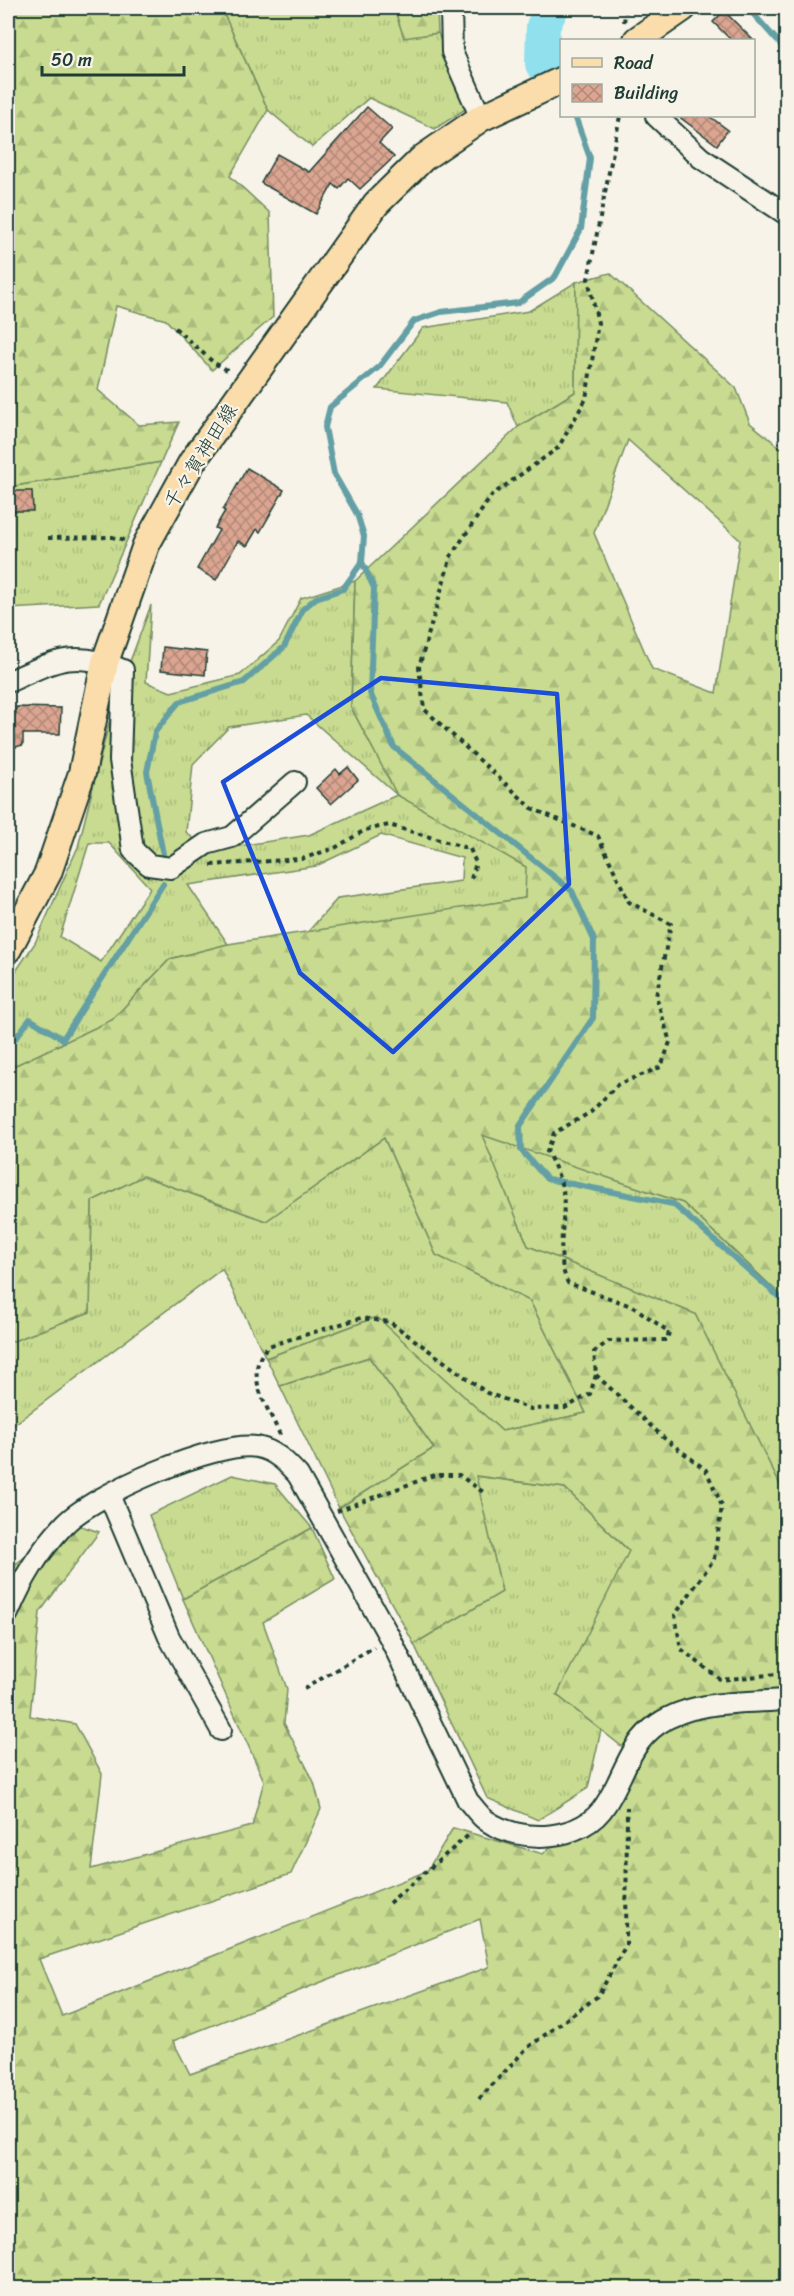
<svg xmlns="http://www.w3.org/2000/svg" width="794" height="2296" viewBox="0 0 794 2296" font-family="Sriracha,'Klee One',sans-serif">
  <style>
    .grass { fill: url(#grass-tufts); stroke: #748c62; stroke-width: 1.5; fill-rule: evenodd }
    .forest { fill: url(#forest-firs); stroke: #748c62; stroke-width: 1.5; fill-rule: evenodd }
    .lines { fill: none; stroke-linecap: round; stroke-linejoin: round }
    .stream { stroke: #639fa4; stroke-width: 6 }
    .river { stroke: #91e0ee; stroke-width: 34 }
    .building { fill: url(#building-cross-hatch); stroke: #1f3d34; stroke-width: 1.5 }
    .minor-casing { stroke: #1f3d34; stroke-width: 24 }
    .major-casing { stroke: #1f3d34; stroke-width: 30 }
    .path { stroke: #1f3d34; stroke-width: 4; stroke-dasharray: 4.5 4.5; stroke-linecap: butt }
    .minor { stroke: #f7f3e8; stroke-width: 20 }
    .major { stroke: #faddab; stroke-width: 26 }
    .marked { fill: none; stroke: #1d4ed8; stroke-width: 4.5; stroke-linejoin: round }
    .labels { text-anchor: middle; stroke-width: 4.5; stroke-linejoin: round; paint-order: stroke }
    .street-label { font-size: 20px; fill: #1f3d34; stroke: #f7f3e8 }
  </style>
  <defs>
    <pattern id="grass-tufts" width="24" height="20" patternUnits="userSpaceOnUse" patternTransform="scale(1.5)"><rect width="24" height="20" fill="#c8db90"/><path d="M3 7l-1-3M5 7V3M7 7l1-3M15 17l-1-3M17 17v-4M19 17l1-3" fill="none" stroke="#abbd7d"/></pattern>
    <pattern id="forest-firs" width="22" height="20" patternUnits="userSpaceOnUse" patternTransform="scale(1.5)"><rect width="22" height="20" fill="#c8db90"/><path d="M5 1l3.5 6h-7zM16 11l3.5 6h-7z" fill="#abbd7d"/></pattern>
    <pattern id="building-cross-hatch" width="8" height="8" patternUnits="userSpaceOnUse" patternTransform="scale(1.5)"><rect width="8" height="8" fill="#dba591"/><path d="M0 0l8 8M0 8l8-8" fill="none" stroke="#b18877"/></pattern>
  </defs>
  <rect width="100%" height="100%" fill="#f7f3e8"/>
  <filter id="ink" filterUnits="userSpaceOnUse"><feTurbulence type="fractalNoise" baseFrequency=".0167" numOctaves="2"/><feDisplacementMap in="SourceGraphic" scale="12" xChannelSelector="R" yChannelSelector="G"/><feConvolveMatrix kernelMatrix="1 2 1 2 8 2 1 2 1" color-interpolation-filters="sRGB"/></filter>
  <g filter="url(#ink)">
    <g class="grass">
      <path d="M221 8H394L404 37 438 33 467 108 435 129 369 98 312 147 268 110Z"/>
      <path d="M576 282 575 392 518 427 507 402 377 389 423 328 529 311Z"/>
      <path d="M161 462 99 604 8 609V487Z"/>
      <path d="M355 581 351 707 397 794 527 867 525 898 306 934 338 898 461 881 462 858 381 835 316 866 188 885 228 944 170 959 112 1020 14 1066 8 1062V983L35 943 78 847 113 707 151 605 146 682 171 692 240 675 279 641 301 598ZM306 715 397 795 309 835 208 851 186 832 193 764 229 727ZM89 843H109L150 888 101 962 60 937Z"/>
      <path d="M481 1134 683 1203 786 1300V1498L695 1314 528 1246Z"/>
      <path d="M384 1138 436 1255 530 1301 586 1413 502 1431 376 1317 266 1358 222 1269 8 1429V1343L90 1312 92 1201 143 1176 266 1221Z"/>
      <path d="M369 1357 434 1448 339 1508 280 1386Z"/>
      <path d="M232 1475 275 1484 312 1528 183 1599 149 1515Z"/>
      <path d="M475 1476 565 1488 630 1552 557 1695 601 1730 588 1788 538 1820 487 1798 414 1644 502 1592Z"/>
    </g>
    <g class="forest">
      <path d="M8 8H221L268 110 230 176 270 213 273 317 212 370 166 320 116 306 98 390 139 425 179 422 161 462 8 487Z"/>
      <path d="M394 8H437L438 33 404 38Z"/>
      <path d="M610 273 736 388 750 423 786 452V1300L683 1203 482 1135 528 1246 695 1314 786 1497V2288H8V1561L14 1565 72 1523 99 1532 40 1612 30 1716 75 1724 102 1774 91 1869 252 1826 264 1781 183 1599 312 1528 335 1579 263 1622 287 1689 284 1723 314 1782 321 1809 291 1874 39 1959 62 2016 427 1871 453 1828 543 1854 640 1761 557 1695 629 1551 565 1488 476 1476 502 1592 414 1644 339 1508 434 1448 369 1357 280 1386 266 1358 377 1317 502 1431 586 1413 530 1301 436 1255 384 1138 266 1221 143 1176 92 1201 90 1312 8 1343V1062L14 1066 112 1020 170 959 228 944 525 898 526 867 397 795 351 707 355 581 518 427 575 392 576 282ZM628 440 740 540 716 693 652 669 594 533ZM480 1919 489 1967 190 2074 173 2041Z"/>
    </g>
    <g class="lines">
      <g class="stream">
        <path d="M748 8 781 45 786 74"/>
        <path d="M362 562 374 588 370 693 394 747 572 891 594 940 593 1018 520 1126 521 1150 547 1179 673 1204 786 1303"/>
        <path d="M163 854 147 772 155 732 179 702 244 682 284 647 303 609 316 598 343 589 362 562 364 536 357 514 334 474 325 427 330 407 379 367 414 321 441 312 518 303 555 277 581 229 590 158 575 116"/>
        <path d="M8 1048 30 1019 63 1039 163 884"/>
      </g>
      <path class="river" d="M542 64 543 26 552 8"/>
    </g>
    <g class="building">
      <path d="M724 11 753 40H731L713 22Z"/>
      <path d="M367 107 392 129 379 143 394 157 360 189 348 178 339 189 333 184 316 214 261 183 277 154 309 172Z"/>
      <path d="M678 116H709L728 130 717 145Z"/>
      <path d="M247 468 284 490 260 532 257 529 247 546 238 541 216 580 197 569 219 530 215 528 225 511 223 510Z"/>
      <path d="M8 491H32L33 511H8Z"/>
      <path d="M163 647 207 652 205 675 161 670Z"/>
      <path d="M16 707 61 708 60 734H23V745L8 749V713H16Z"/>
      <path d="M348 767 358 780 331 804 316 788 336 769 340 774Z"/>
    </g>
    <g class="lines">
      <g class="minor-casing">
        <g id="minor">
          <path d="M451 8 452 52 481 118"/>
          <path d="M656 116 701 158 786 214"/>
          <path d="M8 682C52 662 74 648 123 670L120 760 133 850 149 865 171 868 206 844 232 837 295 782"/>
          <path d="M109 1495 169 1637 221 1730"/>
          <path d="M8 1613C23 1578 38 1553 64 1525 93 1494 217 1440 257 1447 276 1451 286 1462 298 1475L390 1638 468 1801C474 1807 480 1817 487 1821 521 1844 583 1842 606 1804 624 1776 629 1744 658 1724 693 1700 745 1703 786 1700"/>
        </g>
      </g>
      <g class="major-casing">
        <g id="major">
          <path d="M637 40 683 8"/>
          <path d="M8 949 48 873 82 773 105 662 146 545 192 462 376 204 423 158 481 118 562 80"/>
        </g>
      </g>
      <g class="path">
        <path d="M624 22 626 8"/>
        <path d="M175 328 214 363 231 372"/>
        <path d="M48 538 112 537 125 540"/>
        <path d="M211 865 301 859 335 848 365 830 389 825 470 849 476 863 470 882"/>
        <path d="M596 1375 664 1438 706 1470 722 1506 714 1559 675 1615 681 1649 721 1680 786 1673"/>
        <path d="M280 1435C267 1404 242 1375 268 1346L361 1318 390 1322 487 1393 531 1409 565 1408 590 1394 596 1375 594 1352 609 1341 667 1340 669 1332 634 1307 568 1283C554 1255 567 1221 563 1191 560 1177 554 1165 547 1152L554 1133 591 1112 617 1085 661 1067 670 1042 656 996 671 924 629 902 598 836 533 809 424 709 419 667 451 556 492 495 558 448 586 399 598 323 588 279 620 116"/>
        <path d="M337 1511 434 1475H459L486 1494"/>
        <path d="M304 1689 374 1647"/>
        <path d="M389 1903 471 1833"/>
        <path d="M479 2099 527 2048 598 1996 626 1945 627 1807"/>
      </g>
      <use href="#minor" class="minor"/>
      <use href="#major" class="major"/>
    </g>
  </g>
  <path class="marked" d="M381 678 557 694 569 884 393 1052 300 973 223 782Z"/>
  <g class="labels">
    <g class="street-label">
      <text transform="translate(200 456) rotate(-58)" y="7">千々賀神田線</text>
    </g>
  </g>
  <rect width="794" height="2296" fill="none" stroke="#f7f3e8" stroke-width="30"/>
  <rect x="15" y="15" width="764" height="2266" fill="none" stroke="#1f3d34" stroke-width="2" filter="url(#ink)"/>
  <rect x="560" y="39" width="195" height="78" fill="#f7f3e8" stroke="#a1aaa0" stroke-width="1.5"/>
  <rect x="572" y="58" width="30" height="9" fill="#faddab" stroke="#a1aaa0" stroke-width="1.5"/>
  <text x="614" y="69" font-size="18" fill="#1f3d34">Road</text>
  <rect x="572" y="84" width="30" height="18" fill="url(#building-cross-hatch)" stroke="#a1aaa0" stroke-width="1.5"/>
  <text x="614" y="99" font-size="18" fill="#1f3d34">Building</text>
  <path d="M42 66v9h142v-9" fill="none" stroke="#1f3d34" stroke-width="3"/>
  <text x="51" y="66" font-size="18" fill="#1f3d34" stroke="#f7f3e8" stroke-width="4.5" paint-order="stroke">50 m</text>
</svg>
